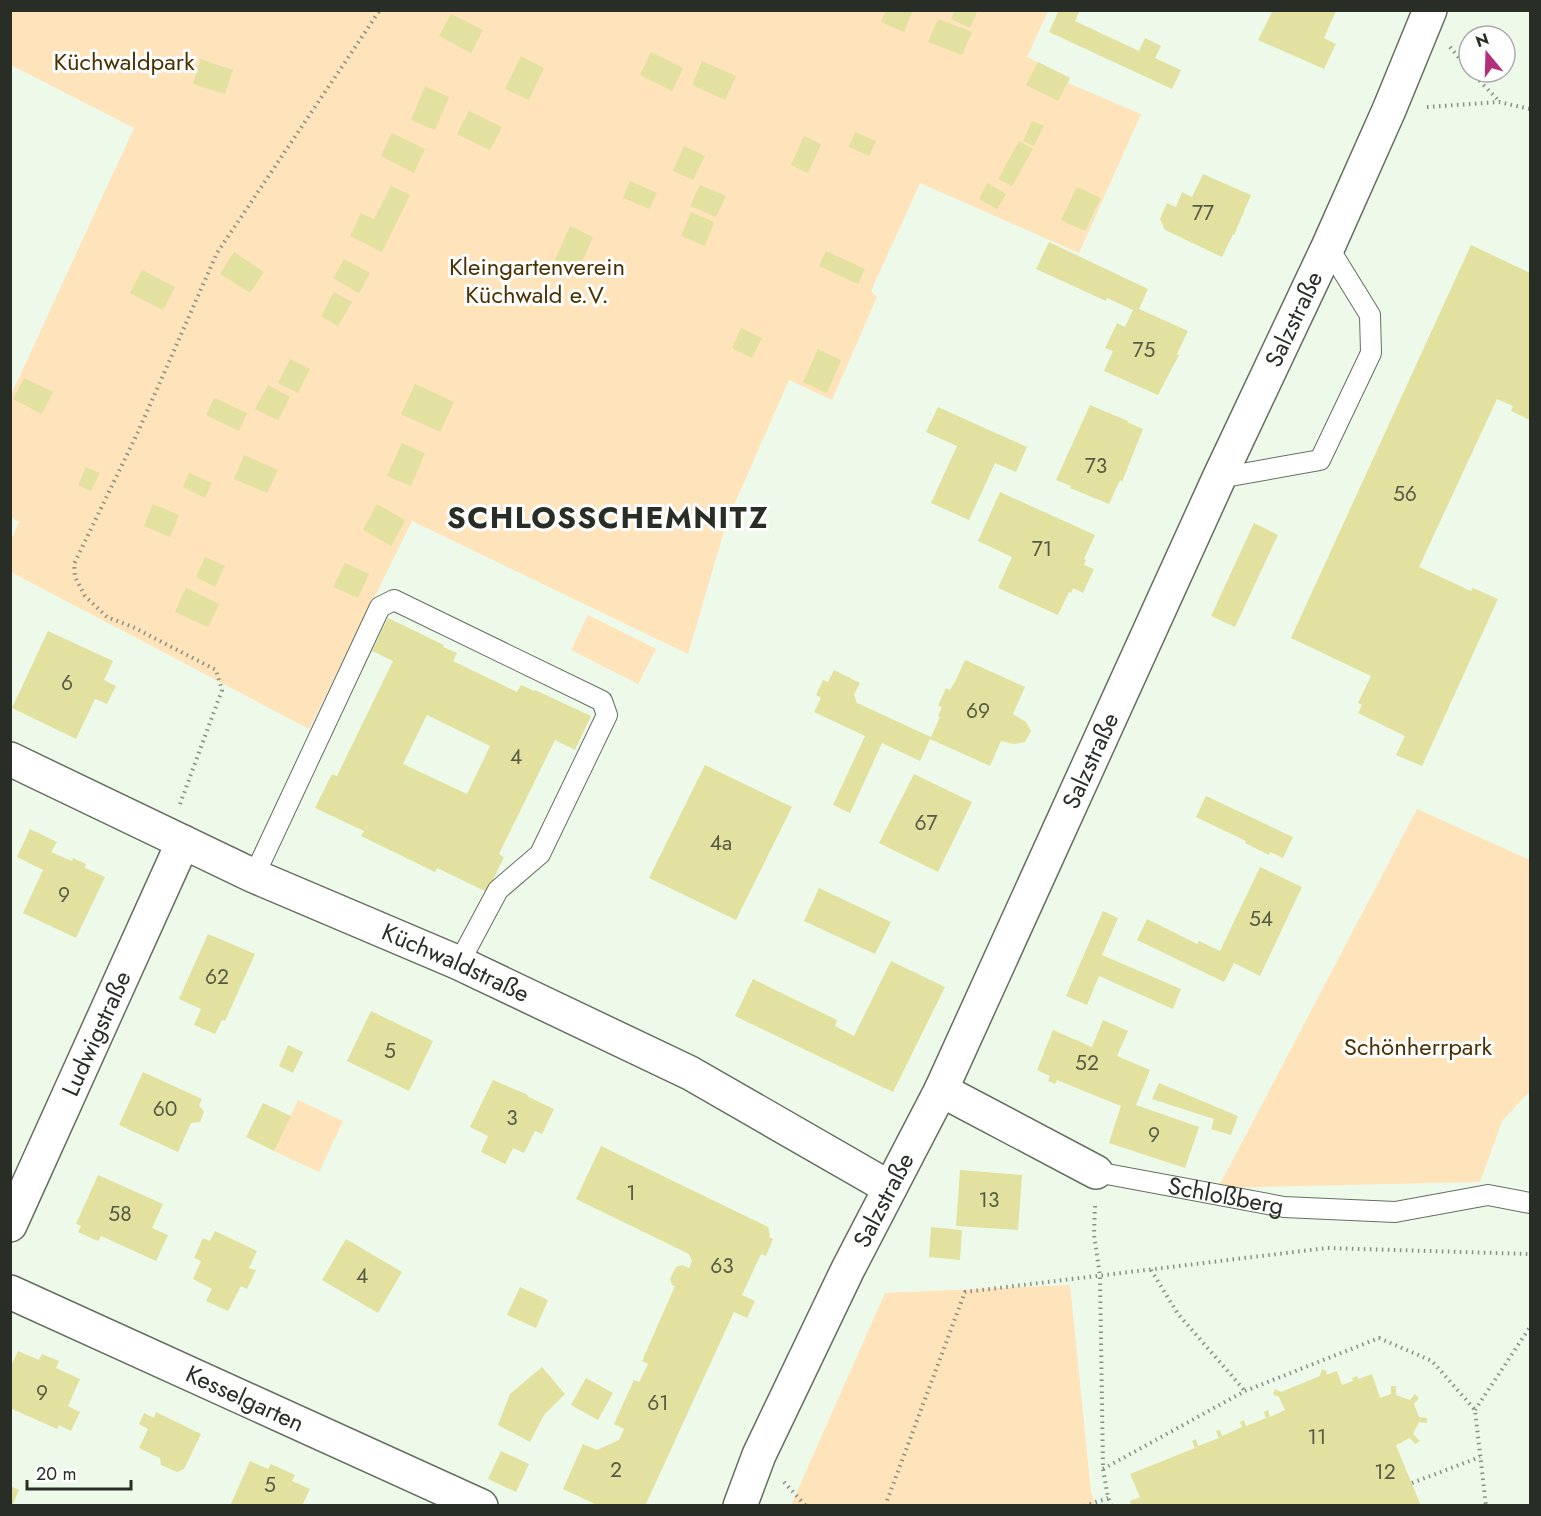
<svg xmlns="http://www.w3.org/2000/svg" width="1541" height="1516" viewBox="0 0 1541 1516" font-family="Jost,sans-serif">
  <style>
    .green { fill: #fee3bb }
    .building { fill: #e2e19f; fill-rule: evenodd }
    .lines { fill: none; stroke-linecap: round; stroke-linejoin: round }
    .lane-casing { stroke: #646f60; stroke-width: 22 }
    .street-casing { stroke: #646f60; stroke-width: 36 }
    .path { stroke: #868f83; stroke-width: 4; stroke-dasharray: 1.5 4.5; stroke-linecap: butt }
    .lane { stroke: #fff; stroke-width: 20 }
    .street { stroke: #fff; stroke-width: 33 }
    .labels { text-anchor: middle; stroke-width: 6; stroke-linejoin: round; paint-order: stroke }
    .number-label { font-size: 21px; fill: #565a44 }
    .park-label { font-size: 24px; fill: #4a3101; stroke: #fff }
    .street-label { font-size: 24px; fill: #282d26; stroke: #fff }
    .district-label { font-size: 30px; font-weight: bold; letter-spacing: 1.5px; fill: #282d26; stroke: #fff }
  </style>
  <rect width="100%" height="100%" fill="#eefae9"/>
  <g class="green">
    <path d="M10 11H1048L1027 57 1070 78 1068 83 1141 114 1079 253 920 183 871 291 877 297 832 400 789 380 727 521 688 654 412 521 309 729 11 572V540L19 522 11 517V395L134 128 11 65Z"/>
    <path d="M588 615 656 649 638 684 571 650Z"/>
    <path d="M1417 809 1530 860V1091L1502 1121 1480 1182 1218 1188Z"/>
    <path d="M298 1100 343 1121 319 1172 274 1151Z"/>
    <path d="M1070 1285 1091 1492 1096 1505H791L885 1293Z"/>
  </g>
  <g class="building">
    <path d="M886 10H913L904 32 881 22Z"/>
    <path d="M955 10H978L970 28 951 19Z"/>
    <path d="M1059 10H1080L1075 21 1139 51 1145 38 1161 46 1155 58 1181 70 1172 89 1049 32Z"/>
    <path d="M1273 10 1336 11 1324 38 1336 44 1324 69 1258 40Z"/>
    <path d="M451 14 483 30 471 53 439 36Z"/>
    <path d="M938 19 972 32 962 55 928 42Z"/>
    <path d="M651 52 683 68 672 91 640 75Z"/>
    <path d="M521 56 544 68 529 100 505 89Z"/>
    <path d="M200 59 233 70 225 94 193 84Z"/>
    <path d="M702 61 736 76 725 100 692 85Z"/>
    <path d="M1038 62 1070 78 1058 101 1026 85Z"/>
    <path d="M425 86 449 97 435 130 411 120Z"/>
    <path d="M469 111 502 127 490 150 457 134Z"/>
    <path d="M1032 121 1044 126 1034 146 1023 141Z"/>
    <path d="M855 132 876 141 869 156 849 147Z"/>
    <path d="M392 133 425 149 414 173 381 156Z"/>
    <path d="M804 136 821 144 808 173 791 165Z"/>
    <path d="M1019 141 1033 149 1012 186 998 179Z"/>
    <path d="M684 146 705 156 693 180 673 171Z"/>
    <path d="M1203 174 1251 195 1234 235 1233 234 1222 257 1165 230 1160 219 1167 203 1176 207 1182 192 1192 197Z"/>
    <path d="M630 181 657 193 649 209 623 198Z"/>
    <path d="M987 183 1006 194 997 209 979 199Z"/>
    <path d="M700 185 726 196 716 217 690 206Z"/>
    <path d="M391 186 410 195 382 252 350 236 361 213 374 219Z"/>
    <path d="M1077 187 1101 198 1085 231 1061 220Z"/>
    <path d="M691 212 714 222 705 246 681 236Z"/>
    <path d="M570 226 593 237 578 270 555 260Z"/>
    <path d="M1049 242 1148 289 1139 309 1188 331 1177 354 1179 355 1158 395 1104 371 1113 351 1105 348 1117 323 1125 327 1133 310 1107 298 1106 301 1036 269Z"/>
    <path d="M1471 245 1530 273V420L1511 411 1513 406 1497 399 1419 567 1471 591 1473 588 1498 599 1422 766 1396 755 1405 736 1358 713 1362 705 1358 703 1371 676 1291 638Z"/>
    <path d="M826 251 865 269 858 284 819 266Z"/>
    <path d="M234 252 264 272 250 293 220 274Z"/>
    <path d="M344 259 370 273 359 293 333 278Z"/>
    <path d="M142 270 175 287 163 310 130 293Z"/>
    <path d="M334 292 352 302 338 326 321 316Z"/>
    <path d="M741 328 762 338 752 358 732 348Z"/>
    <path d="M818 349 841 360 827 393 803 382Z"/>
    <path d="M290 359 310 369 298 393 278 383Z"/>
    <path d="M24 378 53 392 42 414 13 399Z"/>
    <path d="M415 384 454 402 440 432 401 414Z"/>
    <path d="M268 385 290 397 278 420 255 409Z"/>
    <path d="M214 398 247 413 239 431 206 415Z"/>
    <path d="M1090 405 1128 421 1127 422 1143 429 1122 482 1120 480 1109 504 1070 488 1071 486 1056 480Z"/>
    <path d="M938 407 1027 447 1016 472 995 463 969 520 931 503 957 446 926 432Z"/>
    <path d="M402 443 425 453 411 486 387 476Z"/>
    <path d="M244 455 278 470 267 493 234 479Z"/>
    <path d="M86 467 100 473 91 491 78 485Z"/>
    <path d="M189 473 212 483 205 498 183 487Z"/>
    <path d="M1000 492 1095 535 1084 559 1086 560 1084 565 1094 569 1083 593 1073 588 1071 593 1069 592 1058 615 998 588 1012 557 978 541Z"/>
    <path d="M153 504 179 515 170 537 144 526Z"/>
    <path d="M377 504 405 520 391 546 363 530Z"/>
    <path d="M1254 523 1278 535 1235 627 1211 616Z"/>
    <path d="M205 557 225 566 215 587 196 577Z"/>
    <path d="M345 563 369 574 358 598 333 587Z"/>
    <path d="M186 588 219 604 208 627 175 612Z"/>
    <path d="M388 618 444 645 443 647 457 653 453 661 517 692 521 685 534 691 535 690 591 716 575 750 555 740 499 854 504 857 487 892 437 868 435 872 361 836 364 831 315 808 332 774 337 776 393 661 372 651ZM427 715 490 746 467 794 403 764Z"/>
    <path d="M48 631 113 661 104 680 116 686 107 704 95 699 76 739 12 708Z"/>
    <path d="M965 660 1025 687 1013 714 1026 722 1031 731 1025 742 1014 744 1001 741 990 766 930 739 920 761 882 743 850 813 833 805 865 736 814 712 821 698 816 695 823 680 828 682 834 670 860 683 854 695 857 703 931 737 940 717 938 716 942 707 938 706 946 688 950 690 955 682Z"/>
    <path d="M705 765 792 807 736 920 649 878Z"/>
    <path d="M914 774 972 802 938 872 879 843Z"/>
    <path d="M1206 796 1293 837 1283 858 1270 852 1269 855 1245 843 1246 841 1196 817Z"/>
    <path d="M30 829 57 842 51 852 72 861 73 858 86 864 85 868 105 877 76 938 23 913 43 870 17 857Z"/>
    <path d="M1260 867 1302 887 1260 976 1234 963 1224 982 1137 940 1147 919 1197 944 1199 941 1220 951Z"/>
    <path d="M819 888 891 922 875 954 804 921Z"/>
    <path d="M1103 911 1118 918 1102 955 1181 989 1173 1009 1099 976 1087 1005 1066 996Z"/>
    <path d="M208 934 255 954 225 1021 222 1020 215 1034 194 1025 201 1009 179 999Z"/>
    <path d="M891 961 945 987 893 1092 735 1016 753 979 837 1020 835 1026 854 1036Z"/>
    <path d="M371 1011 433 1041 409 1091 347 1061Z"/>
    <path d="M1103 1020 1128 1031 1117 1056 1150 1070 1136 1105 1199 1127 1185 1168 1109 1143 1121 1106 1057 1080 1055 1084 1048 1081 1050 1076 1037 1070 1053 1030 1092 1047Z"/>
    <path d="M288 1045 303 1052 293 1073 279 1066Z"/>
    <path d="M143 1072 202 1099 199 1105 204 1112 200 1122 191 1123 178 1152 119 1125Z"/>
    <path d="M493 1080 528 1095 527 1096 554 1109 542 1134 535 1131 524 1153 513 1148 505 1164 481 1152 488 1136 470 1127Z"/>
    <path d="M1159 1083 1238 1116 1231 1135 1211 1129 1214 1119 1152 1099Z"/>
    <path d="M263 1103 291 1116 274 1151 246 1137Z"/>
    <path d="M601 1146 768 1227 770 1234 769 1237 773 1239 766 1256 761 1254 742 1295 755 1301 747 1318 734 1312 645 1506H599L563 1489 583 1444 597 1450 619 1440 624 1429 614 1424 634 1380 639 1382 648 1364 642 1361 675 1286 672 1285 670 1279 676 1267 682 1265 689 1268 692 1261 689 1254 576 1199Z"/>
    <path d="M960 1170 1022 1175 1018 1230 956 1226Z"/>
    <path d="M98 1175 163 1204 152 1228 168 1235 156 1261 101 1236 98 1241 78 1232 81 1226 76 1224Z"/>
    <path d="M931 1227 962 1230 960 1260 929 1257Z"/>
    <path d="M215 1231 257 1251 249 1268 256 1270 247 1289 241 1286 228 1311 206 1301 212 1289 193 1279 201 1261 194 1258 203 1238 210 1241Z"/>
    <path d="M346 1239 402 1272 378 1313 322 1280Z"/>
    <path d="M520 1287 548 1300 536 1328 507 1315Z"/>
    <path d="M18 1351 39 1360 42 1354 59 1361 56 1368 80 1379 68 1406 80 1412 71 1431 59 1425 57 1429 10 1408V1368Z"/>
    <path d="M542 1367 565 1394 544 1415 530 1442 498 1425 510 1394Z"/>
    <path d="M1322 1369 1327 1371 1326 1375 1337 1371 1342 1385 1353 1381 1352 1378 1357 1376 1358 1379 1372 1374 1380 1398 1391 1394V1386H1396V1395L1410 1400 1415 1394 1419 1398 1414 1404 1419 1417 1427 1418V1423L1419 1422 1413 1434 1420 1441 1415 1444 1410 1438 1396 1445 1421 1506H1143L1142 1504 1131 1506 1130 1501 1140 1497 1130 1474 1195 1448 1192 1441 1196 1439 1198 1446 1219 1438 1216 1431 1220 1430 1222 1436 1242 1427 1240 1422 1244 1420 1246 1426 1266 1418 1264 1412 1268 1410 1270 1417 1285 1410 1279 1397 1273 1394 1275 1389 1281 1392 1320 1376Z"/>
    <path d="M586 1378 613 1393 598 1420 571 1405Z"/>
    <path d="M156 1412 201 1434 184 1469 177 1472 161 1465 160 1458 139 1448 148 1429 139 1424 144 1413 154 1418Z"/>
    <path d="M501 1451 529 1464 516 1492 488 1479Z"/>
    <path d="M250 1461 268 1469 271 1464 295 1475 292 1481 310 1489 302 1506H230Z"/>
    <path d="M10 1486 19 1490 12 1506H10Z"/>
  </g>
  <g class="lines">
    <g class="lane-casing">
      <g id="lane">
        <path d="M1219 478 1320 460 1371 353 1370 315 1328 247"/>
        <path d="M254 876 380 607 394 600 602 701 607 715 540 854 498 890 459 963"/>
        <path id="s1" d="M1096 1172 1284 1207 1395 1212 1488 1195 1530 1203"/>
      </g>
    </g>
    <g class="street-casing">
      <g id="street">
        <path id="s2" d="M10 759 254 876 459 963 690 1073 890 1188"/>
        <path d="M941 1090 1096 1172"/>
        <path id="s3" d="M10 1225 183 842"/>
        <path id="s4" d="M10 1292 481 1506"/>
        <path id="s5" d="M740 1506 759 1455 848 1269 941 1090 1219 478 1328 247 1389 110 1430 10"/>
      </g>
    </g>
    <g class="path">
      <path d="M1450 47 1469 70"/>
      <path d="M1471 72 1499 101"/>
      <path d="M1427 107 1499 102 1530 109"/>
      <path d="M180 804 222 690 216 670 133 627 107 617 85 596 75 577 74 564 138 432 217 253 380 10"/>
      <path d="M1095 1206 1094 1235 1100 1276 1103 1469 1108 1498 1112 1506"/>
      <path d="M1151 1270 1178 1314 1245 1391"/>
      <path d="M1475 1410 1530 1327"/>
      <path d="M1103 1469 1245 1391 1379 1338 1432 1361 1475 1410 1486 1506"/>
      <path d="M784 1482 806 1506"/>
      <path d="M1412 1483 1480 1457"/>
      <path d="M885 1506 965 1292 1327 1248 1530 1254"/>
      <path d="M1084 1506 1108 1498"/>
    </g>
    <use href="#lane" class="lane"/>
    <use href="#street" class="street"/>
  </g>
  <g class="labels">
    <g class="number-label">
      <text x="1203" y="220">77</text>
      <text x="1144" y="357">75</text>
      <text x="1096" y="473">73</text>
      <text x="1405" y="501">56</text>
      <text x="1042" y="556">71</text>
      <text x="67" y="690">6</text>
      <text x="978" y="718">69</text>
      <text x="516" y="764">4</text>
      <text x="926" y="830">67</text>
      <text x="721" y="850">4a</text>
      <text x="64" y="902">9</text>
      <text x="1261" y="926">54</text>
      <text x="217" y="984">62</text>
      <text x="390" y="1058">5</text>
      <text x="1087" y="1070">52</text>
      <text x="165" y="1116">60</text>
      <text x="512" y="1125">3</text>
      <text x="1154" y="1142">9</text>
      <text x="631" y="1200">1</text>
      <text x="989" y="1207">13</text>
      <text x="120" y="1221">58</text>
      <text x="722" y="1273">63</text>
      <text x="362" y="1283">4</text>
      <text x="42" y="1400">9</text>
      <text x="658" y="1410">61</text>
      <text x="1317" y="1444">11</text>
      <text x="616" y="1477">2</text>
      <text x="1385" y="1479">12</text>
      <text x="270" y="1492">5</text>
    </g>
    <g class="park-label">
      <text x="124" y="70">Küchwaldpark</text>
      <text x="537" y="275">Kleingartenverein<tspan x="537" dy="28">Küchwald e.V.</tspan></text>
      <text x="1418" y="1055">Schönherrpark</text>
    </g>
    <g class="street-label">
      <text dy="8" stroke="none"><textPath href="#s5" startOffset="1310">Salzstraße</textPath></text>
      <text dy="8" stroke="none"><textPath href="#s5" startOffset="824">Salzstraße</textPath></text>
      <text dy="8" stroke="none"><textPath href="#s2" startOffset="490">Küchwaldstraße</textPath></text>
      <text dy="8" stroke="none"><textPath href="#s3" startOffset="210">Ludwigstraße</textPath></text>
      <text dy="8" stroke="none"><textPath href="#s1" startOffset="132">Schloßberg</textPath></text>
      <text dy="8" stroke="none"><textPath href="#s5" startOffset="338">Salzstraße</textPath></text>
      <text dy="8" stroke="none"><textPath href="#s4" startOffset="258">Kesselgarten</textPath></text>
    </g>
    <g class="district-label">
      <text x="608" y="528">SCHLOSSCHEMNITZ</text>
    </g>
  </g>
  <rect width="1541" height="1516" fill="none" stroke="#282d26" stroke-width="24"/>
  <g transform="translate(1487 54) rotate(341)"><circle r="28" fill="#ffffff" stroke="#a9aba8" stroke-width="1.5"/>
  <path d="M0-4.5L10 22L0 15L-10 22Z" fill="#b2307b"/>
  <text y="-9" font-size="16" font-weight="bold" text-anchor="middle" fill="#282d26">N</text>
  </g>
  <path d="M27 1480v9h104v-9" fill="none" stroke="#282d26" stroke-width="3"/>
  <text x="36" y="1480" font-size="18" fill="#282d26" stroke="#ffffff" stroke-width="4.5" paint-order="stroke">20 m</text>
</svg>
